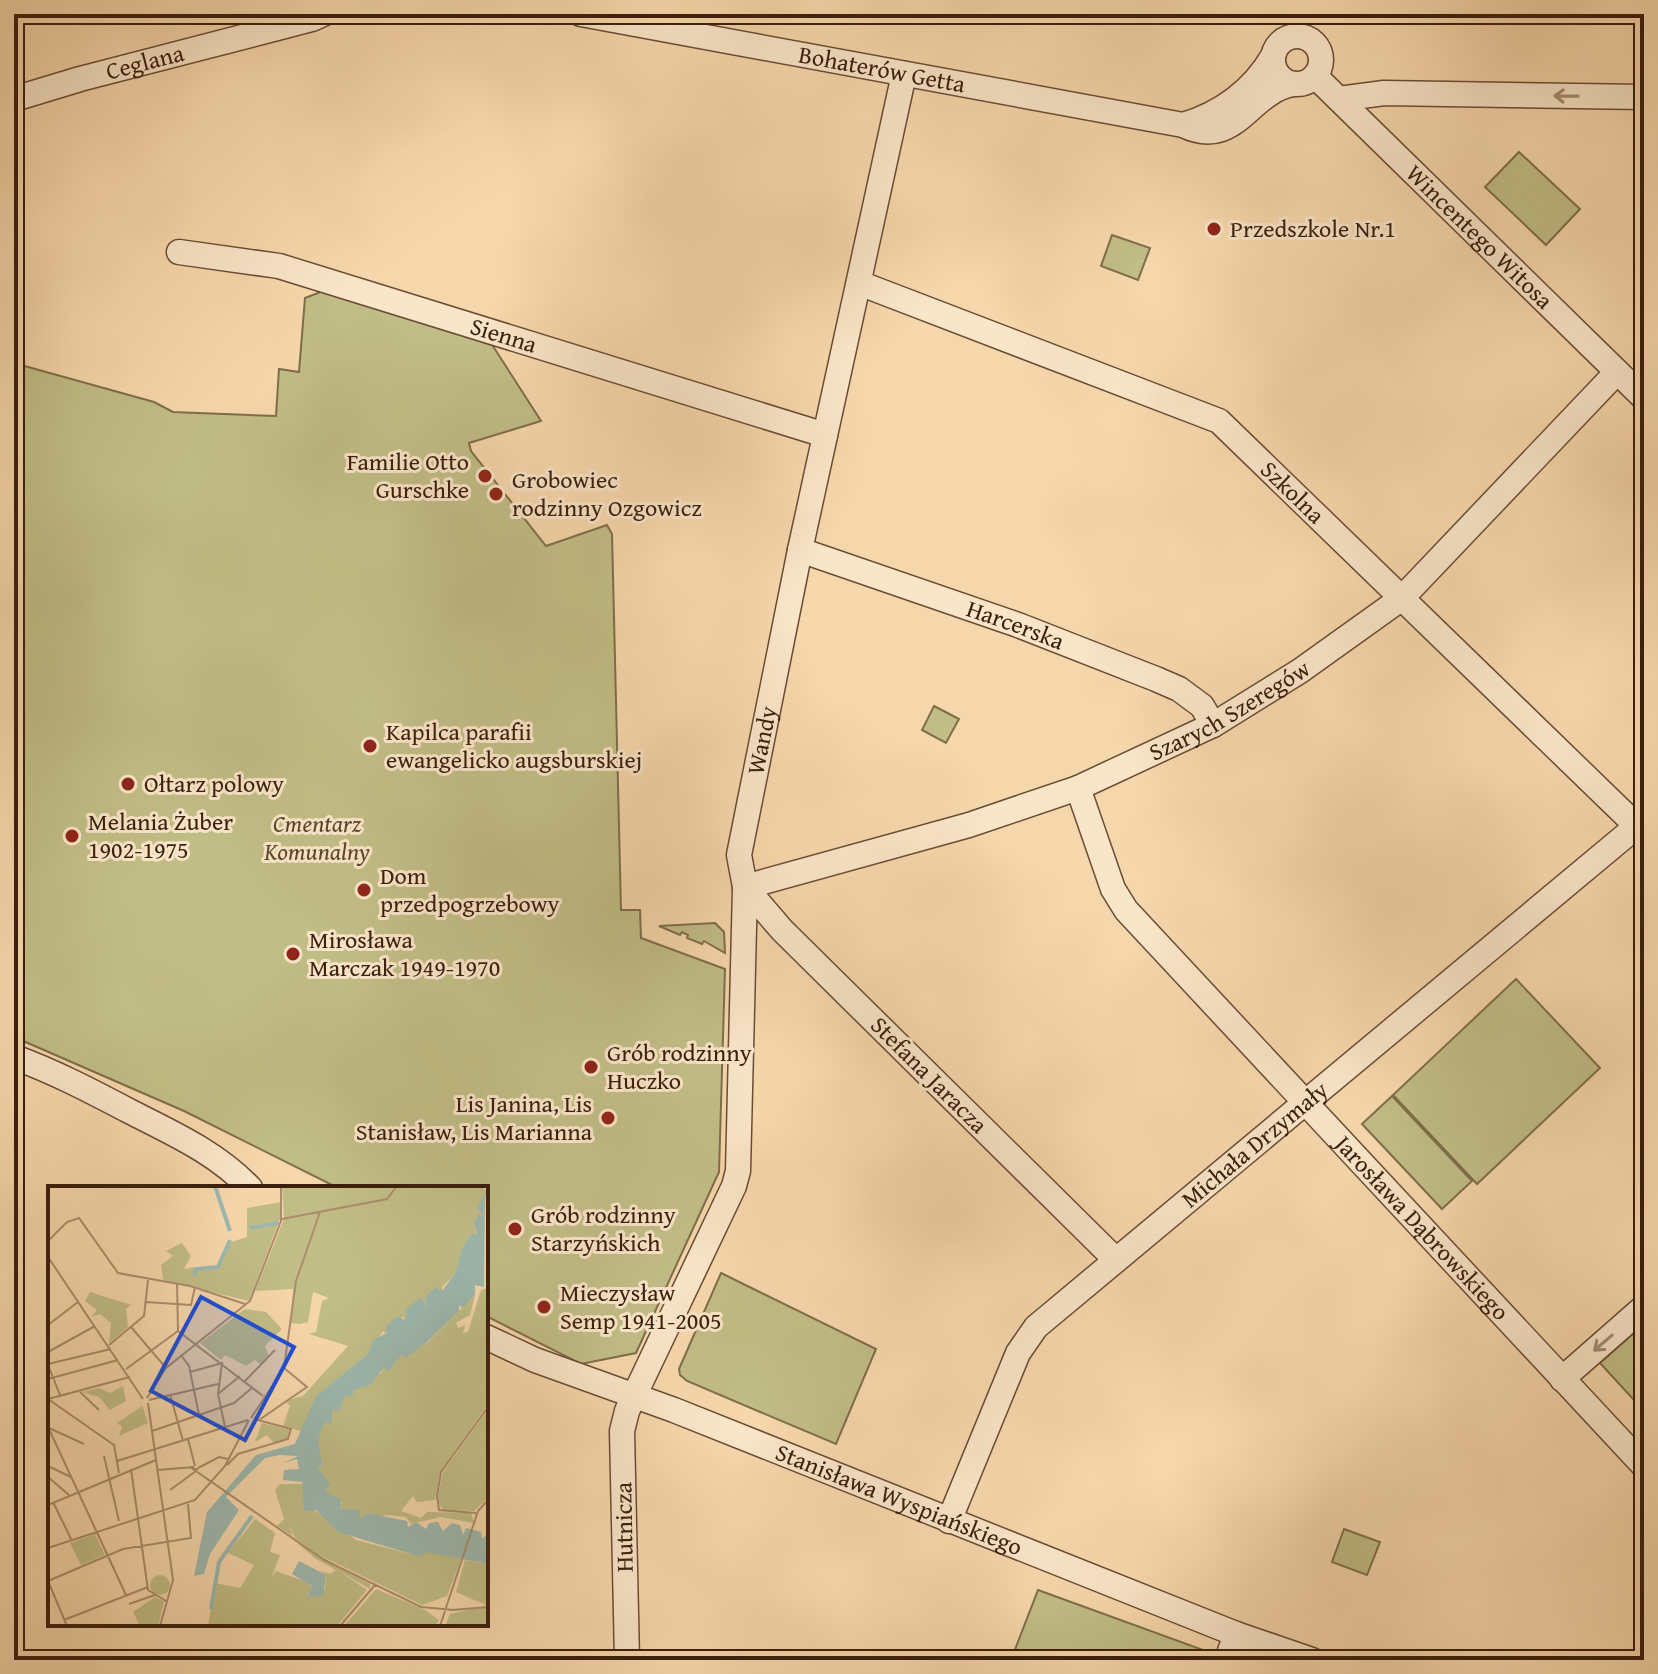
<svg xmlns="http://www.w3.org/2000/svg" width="1658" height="1674" viewBox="0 0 1658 1674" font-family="'Gentium Book Plus',serif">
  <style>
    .green { fill: #c1bd86; stroke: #7e6e49; stroke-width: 2 }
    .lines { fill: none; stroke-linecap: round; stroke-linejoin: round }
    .minor-casing { stroke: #6a4c34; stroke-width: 27 }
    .minor { stroke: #f9e5c8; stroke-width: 24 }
    .oneway { stroke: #a48b73 }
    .poi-dot { fill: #8f2418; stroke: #f9e5c8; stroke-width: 3 }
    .labels { text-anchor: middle; stroke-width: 6; stroke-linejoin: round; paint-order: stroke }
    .street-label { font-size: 24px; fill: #3b1e0c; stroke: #f9e5c8 }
    .poi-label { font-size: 24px; fill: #3b1e0c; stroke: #f9e5c8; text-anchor: start }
    .park-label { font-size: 24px; font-style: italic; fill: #5c462a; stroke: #f9e5c8 }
    .inset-river { fill: none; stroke: #9db8af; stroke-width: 4 }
    .inset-road { fill: none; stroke: #ab8d6b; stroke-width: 2 }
    .view { fill: #1d4ed8; fill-opacity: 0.15; stroke: #1d4ed8; stroke-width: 4 }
    .inset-edge { fill: none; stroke: #3b1e0c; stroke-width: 4 }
  </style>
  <rect width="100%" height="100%" fill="#f6d7ab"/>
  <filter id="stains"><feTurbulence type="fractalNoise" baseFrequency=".0025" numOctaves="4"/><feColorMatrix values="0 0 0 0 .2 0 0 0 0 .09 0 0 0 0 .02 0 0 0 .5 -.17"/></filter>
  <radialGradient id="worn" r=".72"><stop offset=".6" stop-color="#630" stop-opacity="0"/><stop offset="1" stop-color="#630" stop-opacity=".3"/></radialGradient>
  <g class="green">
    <path d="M1519 152 1580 209 1546 245 1485 187Z"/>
    <path d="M1112 235 1150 248 1138 280 1101 266Z"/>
    <path d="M323 291 491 343 541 421 469 443 471 451 546 546 607 525 612 534 621 910H640L641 938 725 969 719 1172 636 1353 581 1364 486 1316V1188H338L184 1111 14 1037V363L154 402 173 412 276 416 279 369 299 372 305 298Z"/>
    <path d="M934 706 959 719 946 743 922 730Z"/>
    <path d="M715 923 724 932 725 953 704 941 702 944 687 938 688 935 682 932 680 935 659 926Z"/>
    <path d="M1516 979 1600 1068 1477 1184 1393 1095Z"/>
    <path d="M1392 1096 1472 1181 1442 1209 1362 1124Z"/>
    <path d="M721 1273 876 1349 836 1444 687 1381 680 1375 679 1369Z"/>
    <path d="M1644 1324V1411L1600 1363Z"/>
    <path d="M1344 1529 1380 1542 1367 1575 1332 1562Z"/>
    <path d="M1038 1590 1206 1651 1203 1660H1011Z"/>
  </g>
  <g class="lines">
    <g class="minor-casing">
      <g id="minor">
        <path id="s1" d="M581 14 1183 125C1237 151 1248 91 1294 84"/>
        <circle cx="1297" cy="60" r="24"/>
        <path id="s2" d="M1315 76 1644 398"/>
        <path id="s3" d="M14 99 80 79 312 19 323 14"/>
        <path d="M1339 99 1384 93 1644 97"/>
        <path d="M1183 125C1220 114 1253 91 1273 56"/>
        <path id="s4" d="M179 252 279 266 825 435"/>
        <path id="s5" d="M859 283 1219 421 1644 833"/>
        <path id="s6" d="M800 550 1018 625 1156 679 1179 689 1202 706 1213 725"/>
        <path id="s7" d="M1078 788 1113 889 1126 910 1644 1466"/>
        <path d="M14 1057C55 1072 93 1092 131 1112 174 1134 217 1153 250 1188"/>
        <path id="s8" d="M1116 1260 782 930 745 887 969 825 1078 788 1213 725 1300 671 1402 598 1617 372"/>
        <path id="s9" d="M486 1337 535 1360 674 1410 1236 1634 1312 1660"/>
        <path d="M1562 1379 1644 1307"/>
        <path id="s10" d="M949 1521 1018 1353 1036 1327 1637 826"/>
        <path id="s11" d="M627 1660 622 1431 627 1411 734 1186 738 1171 745 887 739 855 800 550 904 74"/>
        <path d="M1227 1660 1236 1634"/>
      </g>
    </g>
    <use href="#minor" class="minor"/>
  </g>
  <defs><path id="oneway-shaft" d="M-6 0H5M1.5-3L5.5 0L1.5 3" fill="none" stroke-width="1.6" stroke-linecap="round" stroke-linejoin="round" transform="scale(2)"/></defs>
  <g class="oneway">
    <use href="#oneway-shaft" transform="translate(1566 96) rotate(-179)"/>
    <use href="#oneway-shaft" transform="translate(1603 1343) rotate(139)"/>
  </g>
  <g class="poi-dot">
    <circle cx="1214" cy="229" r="8"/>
    <circle cx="485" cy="476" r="8"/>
    <circle cx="496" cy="494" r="8"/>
    <circle cx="370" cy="746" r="8"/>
    <circle cx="128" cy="784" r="8"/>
    <circle cx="72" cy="836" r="8"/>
    <circle cx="364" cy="890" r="8"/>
    <circle cx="293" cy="954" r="8"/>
    <circle cx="591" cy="1067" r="8"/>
    <circle cx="608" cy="1118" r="8"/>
    <circle cx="515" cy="1229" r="8"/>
    <circle cx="544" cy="1307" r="8"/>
  </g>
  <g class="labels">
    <g class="street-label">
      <text dy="8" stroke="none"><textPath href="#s3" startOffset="136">Ceglana</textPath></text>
      <text dy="8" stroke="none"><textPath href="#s1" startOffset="306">Bohaterów Getta</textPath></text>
      <text dy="8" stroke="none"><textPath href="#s2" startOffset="230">Wincentego Witosa</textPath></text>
      <text dy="8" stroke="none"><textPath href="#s4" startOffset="336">Sienna</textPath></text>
      <text dy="8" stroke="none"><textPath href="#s5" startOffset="488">Szkolna</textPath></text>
      <text dy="8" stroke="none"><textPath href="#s6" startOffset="228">Harcerska</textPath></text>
      <text dy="8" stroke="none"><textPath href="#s8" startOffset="1044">Szarych Szeregów</textPath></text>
      <text dy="8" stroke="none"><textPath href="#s11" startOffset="948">Wandy</textPath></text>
      <text transform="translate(929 1075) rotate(45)" y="8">Stefana Jaracza</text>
      <text dy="8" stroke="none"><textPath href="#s10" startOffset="498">Michała Drzymały</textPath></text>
      <text dy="8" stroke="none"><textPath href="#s7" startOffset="566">Jarosława Dąbrowskiego</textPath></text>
      <text dy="8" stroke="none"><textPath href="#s9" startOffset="444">Stanisława Wyspiańskiego</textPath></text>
      <text transform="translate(624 1527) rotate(-91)" y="8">Hutnicza</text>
    </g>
    <g class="poi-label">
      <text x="1230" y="237">Przedszkole Nr.1</text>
      <text x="469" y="470" text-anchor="end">Familie Otto<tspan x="469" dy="28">Gurschke</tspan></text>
      <text x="512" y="488">Grobowiec<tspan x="512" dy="28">rodzinny Ozgowicz</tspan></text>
      <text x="386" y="740">Kapilca parafii<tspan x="386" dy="28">ewangelicko augsburskiej</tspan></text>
      <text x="144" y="792">Ołtarz polowy</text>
      <text x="88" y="830">Melania Żuber<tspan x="88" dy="28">1902-1975</tspan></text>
      <text x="380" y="884">Dom<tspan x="380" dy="28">przedpogrzebowy</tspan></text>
      <text x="309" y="948">Mirosława<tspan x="309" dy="28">Marczak 1949-1970</tspan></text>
      <text x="607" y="1061">Grób rodzinny<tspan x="607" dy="28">Huczko</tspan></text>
      <text x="592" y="1112" text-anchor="end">Lis Janina, Lis<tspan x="592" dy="28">Stanisław, Lis Marianna</tspan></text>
      <text x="531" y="1223">Grób rodzinny<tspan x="531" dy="28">Starzyńskich</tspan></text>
      <text x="560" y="1301">Mieczysław<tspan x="560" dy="28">Semp 1941-2005</tspan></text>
    </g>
    <g class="park-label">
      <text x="317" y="832">Cmentarz<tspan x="317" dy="28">Komunalny</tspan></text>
    </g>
  </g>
  <g transform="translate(48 1186)">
    <rect width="440" height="440" fill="#f6d7ab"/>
    <path d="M234 0H434L440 7 429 23 436 30H430L426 38 429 50 424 47 414 62 408 87 394 101 395 107 378 111V120L375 114 359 122V139L355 131 338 141 341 152 335 145 322 166 277 203 253 245 235 240 242 220 237 215 255 210 300 160 261 148 268 146 274 115 281 112 265 106 260 136 251 138 243 137 245 103 207 105 236 33ZM233 16V30L201 115 115 94 113 79 125 70 118 65 134 57 143 70 136 83 147 81 146 92 148 83H170L183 56 199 51V22ZM440 102V218L392 286 387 314 369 316 365 310 353 325 373 332 379 326 423 327 426 337 393 331 363 338 358 331 338 329 312 337 308 326 291 321 294 316 277 305 274 286 268 280 275 279 269 254 275 236 284 222 290 225 298 209 333 187 334 180H345L353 168 360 170 373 160 370 156 377 159 427 109 422 129 408 137 410 142 417 139 415 147 420 146 433 104ZM42 106 83 119 78 123 80 141 61 157 63 137 52 128 43 131 49 124 37 115ZM197 123 218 126 234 143 217 160 221 170 213 179 207 174 198 180 177 169 173 174 152 157ZM75 200 78 215 62 224 51 211 34 206 51 202 62 207ZM90 206 100 237 71 250 74 241 69 237 94 220ZM440 223V312L426 325 396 324 389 315 395 286ZM214 237 242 244 239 254 226 257 219 249 207 256ZM232 298H255L259 319 308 354 362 368 378 365 413 373 399 410 374 419 269 368 247 352 240 336 245 350 229 340 236 333 227 304ZM207 333 227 347 222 366 232 369 224 390 228 385 259 396 264 401 259 410 277 403 278 389 272 384 282 388 288 384 268 373 248 356 322 398V403L291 385 319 404 289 440H160L167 397 192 402 206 379 180 367ZM47 348 57 369 33 379 22 357ZM417 374 440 378V420L408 406ZM102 399a10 10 0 1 1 20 0a10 10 0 1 1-20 0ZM328 403 377 424 391 434 387 440H296ZM107 411 116 415 110 440H92L85 426ZM429 422H440V440H397L402 428Z" fill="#c1bd86"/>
    <path d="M437 7 436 101 427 99V109L414 122 411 119V125L376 159 371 156 374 160 358 172 353 169 341 185 335 182 324 198 306 204 304 211 298 209 290 226 284 223V237H276L270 255 275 279 269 280 282 298 277 305 293 314 292 322 311 324 312 333 319 327 359 335 360 341 368 336 378 343 381 337 390 336 395 345 404 337 412 339 415 349 418 342 433 346 434 353 440 347V378L378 366 373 371 290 346 268 324 256 325 254 296 235 294 236 284 251 283 249 273 235 277 250 270 232 269 217 272 178 311 191 324 162 368 156 388 146 390 159 326 208 269 247 258 268 210 321 167 325 154 339 147 338 141 349 130 357 134 359 122 373 112 379 120 377 111 388 101 394 105 408 86 414 62 424 47 429 49 426 38 430 29 436 30 429 23ZM251 375 278 389 275 410 259 411 264 400 244 388Z" fill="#9db8af"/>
    <path class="inset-river" d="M167 0 182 45M202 42 231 37M146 90 148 83 170 81 182 54M163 423 171 376 204 330"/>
    <path class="inset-road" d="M234 33 339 13 349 0M0 55 19 36 31 32 70 87 142 100 197 118M0 71 95 213M129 98 130 145M98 116 143 119 147 101M0 139 30 116M83 141 118 182M130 145 215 210M61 159 96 130 100 94M0 166 47 140M133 169 141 180 151 229M0 178 63 163M0 179 12 209M236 182 248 95 272 26M78 183 130 145M142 186 174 177 170 208 177 241M0 193 70 174M197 195 227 164M32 206 51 224M122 208 135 255M170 208 192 190M99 212 118 182 202 115 233 35V0M0 213 66 259 71 287M0 213 82 191M101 214 170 198M100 217 125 394 112 440M203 232 236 182M211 234 259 201 236 182M0 241 78 409M1 242 36 258M104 245 186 217 205 201M140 253 147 280M56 270 71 335M69 275 200 234M179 279 190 268 240 253 243 243 206 233M0 280 23 291M150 282 171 271 180 273M83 283 100 404 118 415M150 283H145L276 374 373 421 406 424M109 284 146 281M0 291 21 309M122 304 148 285M5 316 23 353M0 319 108 274M428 327 391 324 389 310 393 286 440 221M0 362 147 314 177 280 201 234M0 395 75 363 143 352 140 318M0 395 19 440M81 418 107 409M404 424 440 421M16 434 100 401M292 440 327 399M392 440 430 325 440 314"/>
    <path class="view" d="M153 111 246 161 197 254 103 205Z"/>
    <rect width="440" height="440" class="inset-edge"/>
  </g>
  <rect width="1658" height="1674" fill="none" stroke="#f6d7ab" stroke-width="48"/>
  <rect x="16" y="16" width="1626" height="1642" fill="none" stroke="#3b1e0c" stroke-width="4"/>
  <rect x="24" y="24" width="1610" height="1626" fill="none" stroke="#3b1e0c" stroke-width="2"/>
  <rect width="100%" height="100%" filter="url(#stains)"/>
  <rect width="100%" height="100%" fill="url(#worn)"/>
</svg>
